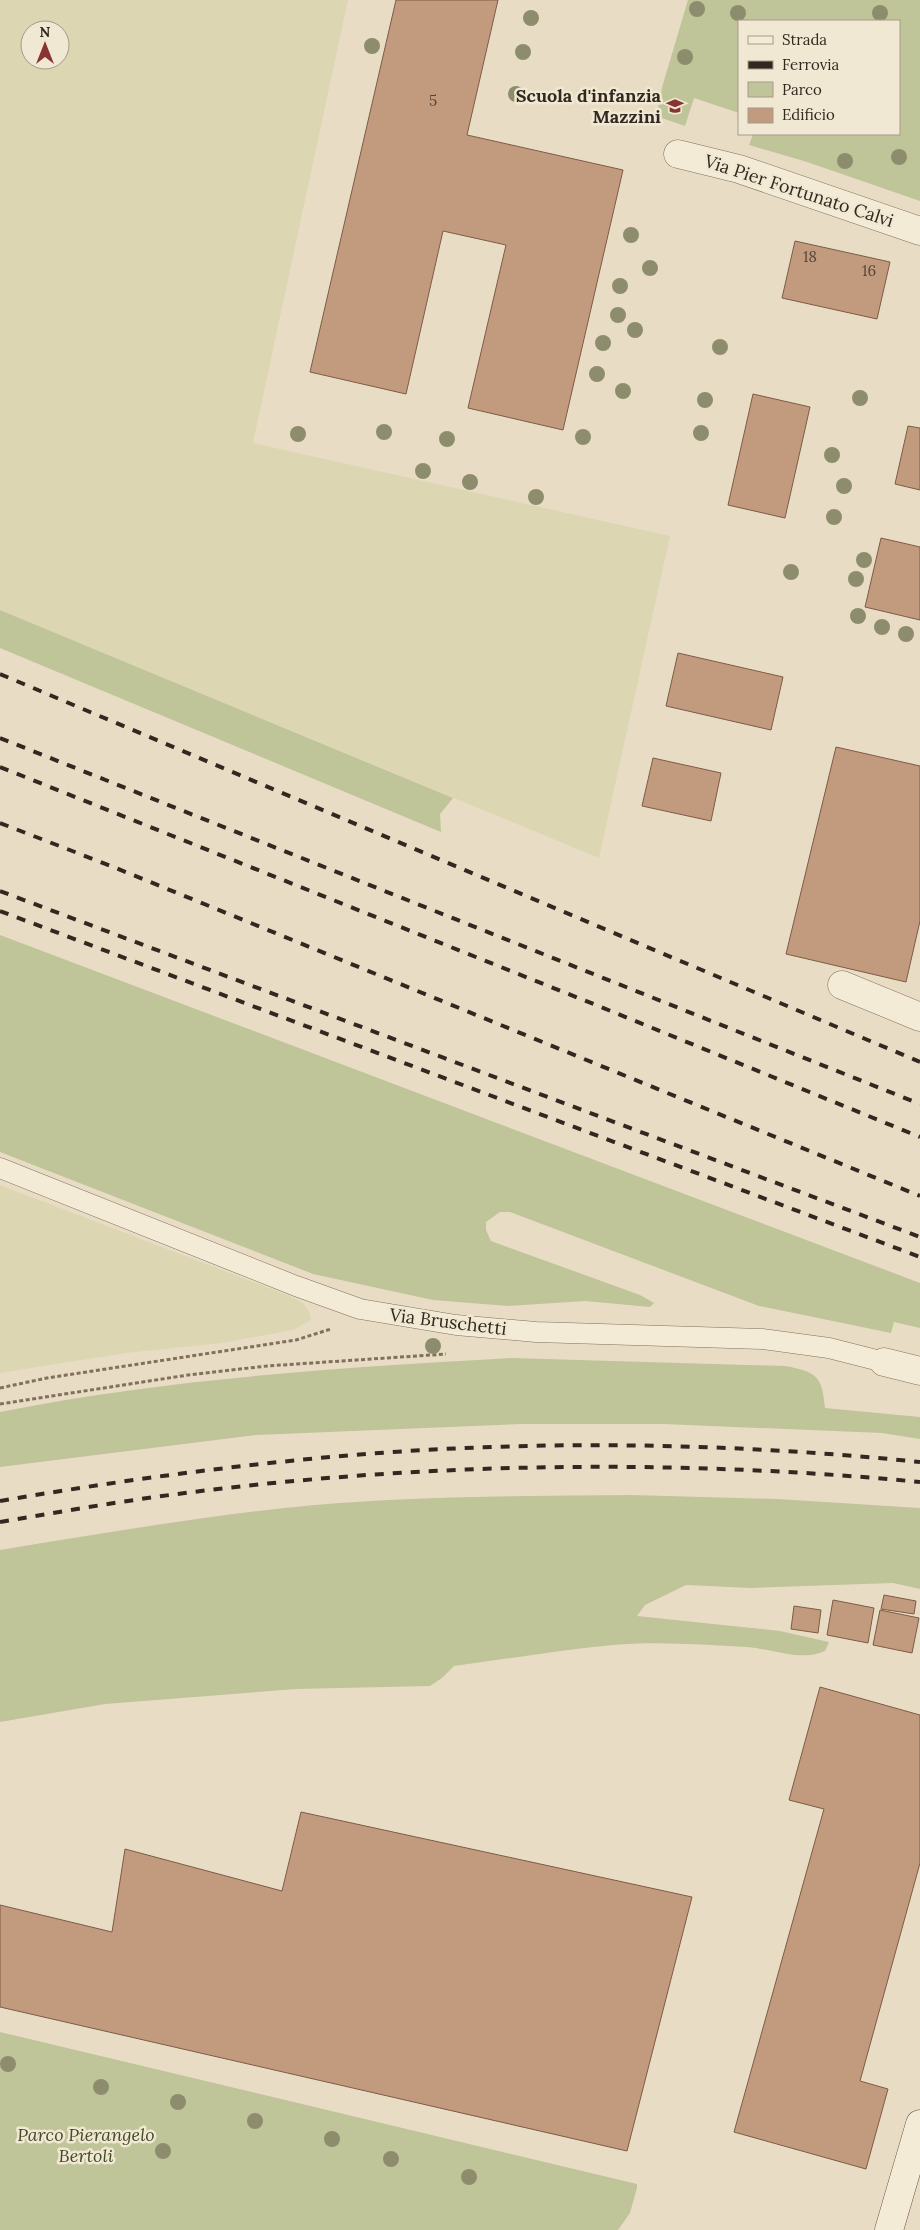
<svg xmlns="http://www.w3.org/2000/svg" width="920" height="2230" viewBox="0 0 920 2230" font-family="Lora,serif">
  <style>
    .farmland { fill: #ddd6b2; fill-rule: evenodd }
    .green { fill: #bfc599 }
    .building { fill: #c29b7e; stroke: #7d5b45 }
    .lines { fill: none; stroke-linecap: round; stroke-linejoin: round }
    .lane-casing { stroke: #80705c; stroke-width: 21 }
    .street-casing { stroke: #80705c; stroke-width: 29 }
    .secondary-casing { stroke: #625140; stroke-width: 29 }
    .path { stroke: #80705c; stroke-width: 3; stroke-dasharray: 4 2.5; stroke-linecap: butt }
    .lane { stroke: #f4ebd6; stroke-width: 20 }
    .street { stroke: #f4ebd6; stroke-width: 28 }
    .secondary { stroke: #f4ebd6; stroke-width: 28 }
    .rail { stroke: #32281f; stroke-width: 4; stroke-dasharray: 9 9; stroke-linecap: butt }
    .tree { fill: #8d8d6e }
    .labels { text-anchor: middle; stroke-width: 5; stroke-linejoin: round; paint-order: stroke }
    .number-label { font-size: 15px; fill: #564537 }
    .poi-label { font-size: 18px; font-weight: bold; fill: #32281f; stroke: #f0e8d2; text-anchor: end }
    .street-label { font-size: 18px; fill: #32281f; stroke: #f0e8d2 }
    .park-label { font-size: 18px; font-style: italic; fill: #434c28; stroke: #f0e8d2 }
  </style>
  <rect width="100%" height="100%" fill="#e8ddc4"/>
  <g class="farmland">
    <path d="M0 0H348L253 443 670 536 599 858 0 610ZM30 30H60V60H30Z"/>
    <path d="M0 1185 290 1296 303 1303 310 1313 311 1320 293 1330 222 1343 126 1353 0 1373Z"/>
  </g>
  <g class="green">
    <path d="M688 0H920V201L807 162 749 145 753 134H899V21H739V113L694 98 685 126 656 116 663 84Z"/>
    <path d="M0 610 453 798 440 814 441 832 0 648Z"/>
    <path d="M0 935 920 1283V1328L894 1322 891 1333 759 1306 510 1212H500L486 1222V1230L491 1241 640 1295 654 1303 650 1307 585 1301 508 1306 433 1300 313 1274 0 1152Z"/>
    <path d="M512 1358 785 1366C817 1372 822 1376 825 1408L920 1417V1439L882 1433 663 1424H522L257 1435 0 1467V1412C170 1378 340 1368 512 1358Z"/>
    <path d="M632 1495 777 1499 920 1508V1589L893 1583 751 1588 686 1585 645 1605 637 1616 780 1631 829 1642 825 1651C800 1662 774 1649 747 1647 703 1645 658 1641 613 1645 560 1650 507 1659 454 1666L442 1678 430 1686 296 1689 105 1704 0 1722V1550C104 1533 209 1515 315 1505 420 1496 527 1496 632 1495Z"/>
    <path d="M0 2032 637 2184V2188L630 2213 618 2230H0Z"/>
  </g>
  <g class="building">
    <path d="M396 0H498L467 135 623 170 563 430 468 408 506 245 443 231 406 394 310 372Z"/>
    <path d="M795 241 890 262 877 319 782 298Z"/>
    <path d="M753 394 810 407 785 518 728 505Z"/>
    <path d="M908 426 920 428V490L895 484Z"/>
    <path d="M881 538 920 547V620L865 607Z"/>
    <path d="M678 653 783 677 771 730 666 706Z"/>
    <path d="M836 747 920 766V921L906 982 786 954Z"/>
    <path d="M653 758 721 773 711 821 642 806Z"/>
    <path d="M884 1595 916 1601 914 1614 881 1609Z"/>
    <path d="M833 1600 874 1608 868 1643 827 1635Z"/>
    <path d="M794 1606 821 1610 818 1633 791 1629Z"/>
    <path d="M880 1610 919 1618 912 1653 873 1645Z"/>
    <path d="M820 1687 920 1715V1863L860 2081 888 2089 866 2169 734 2132 824 1809 789 1800Z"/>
    <path d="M301 1812 692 1897 627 2151 0 2007V1905L112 1932 125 1849 282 1891Z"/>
  </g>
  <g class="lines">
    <g class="lane-casing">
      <path id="lane" d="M0 1168 296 1286 360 1309 456 1325 536 1332 762 1339 829 1348 884 1362"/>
    </g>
    <g class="street-casing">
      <g id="street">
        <path d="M678 154 739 169 920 231"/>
        <path d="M842 985 920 1017"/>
        <path d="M884 1362 920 1371"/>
      </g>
    </g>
    <g class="secondary-casing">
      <path id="secondary" d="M889 2230 920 2124"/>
    </g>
    <g class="path">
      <path d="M0 1388 47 1378 296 1340 331 1329"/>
      <path d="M0 1404 188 1375 267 1366 446 1354"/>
    </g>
    <use href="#lane" class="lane"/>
    <use href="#street" class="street"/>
    <use href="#secondary" class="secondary"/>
    <g class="rail">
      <path d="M0 674 920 1062"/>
      <path d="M0 738 920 1104"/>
      <path d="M0 767 596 1005 920 1137"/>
      <path d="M0 823 111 866 920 1196"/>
      <path d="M0 891 920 1237"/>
      <path d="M0 911 920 1257"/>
      <path d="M0 1501C99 1484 199 1470 299 1460 504 1439 715 1441 920 1462"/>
      <path d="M0 1522C64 1511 128 1500 193 1492 433 1462 679 1459 920 1482"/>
    </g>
  </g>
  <g class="tree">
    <circle cx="697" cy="9" r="8"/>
    <circle cx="738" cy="13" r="8"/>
    <circle cx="880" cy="13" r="8"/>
    <circle cx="531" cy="18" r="8"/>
    <circle cx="372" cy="46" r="8"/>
    <circle cx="523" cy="52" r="8"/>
    <circle cx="685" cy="57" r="8"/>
    <circle cx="516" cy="94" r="8"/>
    <circle cx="899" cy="157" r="8"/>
    <circle cx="845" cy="161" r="8"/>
    <circle cx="631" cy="235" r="8"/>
    <circle cx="650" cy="268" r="8"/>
    <circle cx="620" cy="286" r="8"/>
    <circle cx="618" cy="315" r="8"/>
    <circle cx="635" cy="330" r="8"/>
    <circle cx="603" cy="343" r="8"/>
    <circle cx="720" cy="347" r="8"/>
    <circle cx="597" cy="374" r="8"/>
    <circle cx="623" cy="391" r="8"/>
    <circle cx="860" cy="398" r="8"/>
    <circle cx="705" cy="400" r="8"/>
    <circle cx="384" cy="432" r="8"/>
    <circle cx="701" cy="433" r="8"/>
    <circle cx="298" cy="434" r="8"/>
    <circle cx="583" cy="437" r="8"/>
    <circle cx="447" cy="439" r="8"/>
    <circle cx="832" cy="455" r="8"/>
    <circle cx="423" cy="471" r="8"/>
    <circle cx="470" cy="482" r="8"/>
    <circle cx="844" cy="486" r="8"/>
    <circle cx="536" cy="497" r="8"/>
    <circle cx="834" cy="517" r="8"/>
    <circle cx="864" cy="560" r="8"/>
    <circle cx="791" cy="572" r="8"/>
    <circle cx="856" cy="579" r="8"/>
    <circle cx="858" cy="616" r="8"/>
    <circle cx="882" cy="627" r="8"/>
    <circle cx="906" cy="634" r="8"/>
    <circle cx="433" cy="1346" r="8"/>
    <circle cx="8" cy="2064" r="8"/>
    <circle cx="101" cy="2087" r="8"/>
    <circle cx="178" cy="2102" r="8"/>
    <circle cx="255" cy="2121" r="8"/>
    <circle cx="332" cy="2139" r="8"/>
    <circle cx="163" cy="2151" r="8"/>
    <circle cx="391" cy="2159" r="8"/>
    <circle cx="469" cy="2177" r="8"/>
  </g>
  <defs>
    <g id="school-bare" transform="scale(1.35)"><path d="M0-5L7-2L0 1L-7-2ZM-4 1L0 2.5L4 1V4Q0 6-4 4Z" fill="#883434" stroke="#f0e8d2" stroke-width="2.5" paint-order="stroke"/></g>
  </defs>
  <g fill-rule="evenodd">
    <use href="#school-bare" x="675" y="106"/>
  </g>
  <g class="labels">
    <g class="number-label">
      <text x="433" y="106">5</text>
      <text x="810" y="262">18</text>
      <text x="869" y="276">16</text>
    </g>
    <g class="poi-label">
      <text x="661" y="102">Scuola d'infanzia<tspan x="661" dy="21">Mazzini</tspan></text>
    </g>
    <g class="street-label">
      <text transform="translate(799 191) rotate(18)" y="6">Via Pier Fortunato Calvi</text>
      <text transform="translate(448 1322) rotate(7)" y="6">Via Bruschetti</text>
    </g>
    <g class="park-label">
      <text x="86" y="2141">Parco Pierangelo<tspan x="86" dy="21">Bertoli</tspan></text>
    </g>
  </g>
  <rect x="738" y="20" width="162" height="115" fill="#f0e8d2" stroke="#a49b8a"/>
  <rect x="748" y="36" width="25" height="8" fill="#f4ebd6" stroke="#a49b8a"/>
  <text x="782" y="45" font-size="15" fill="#32281f">Strada</text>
  <rect x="748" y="61" width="25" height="8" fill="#32281f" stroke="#a49b8a"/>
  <text x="782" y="70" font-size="15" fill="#32281f">Ferrovia</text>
  <rect x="748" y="82" width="25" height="15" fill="#bfc599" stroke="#a49b8a"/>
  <text x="782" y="95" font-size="15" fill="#32281f">Parco</text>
  <rect x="748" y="108" width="25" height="15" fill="#c29b7e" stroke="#a49b8a"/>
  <text x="782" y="120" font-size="15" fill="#32281f">Edificio</text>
  <g transform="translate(45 45)"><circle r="24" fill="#f0e8d2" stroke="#a49b8a"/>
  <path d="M0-4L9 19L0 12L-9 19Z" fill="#883434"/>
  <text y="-8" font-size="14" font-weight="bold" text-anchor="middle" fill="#32281f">N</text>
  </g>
</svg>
